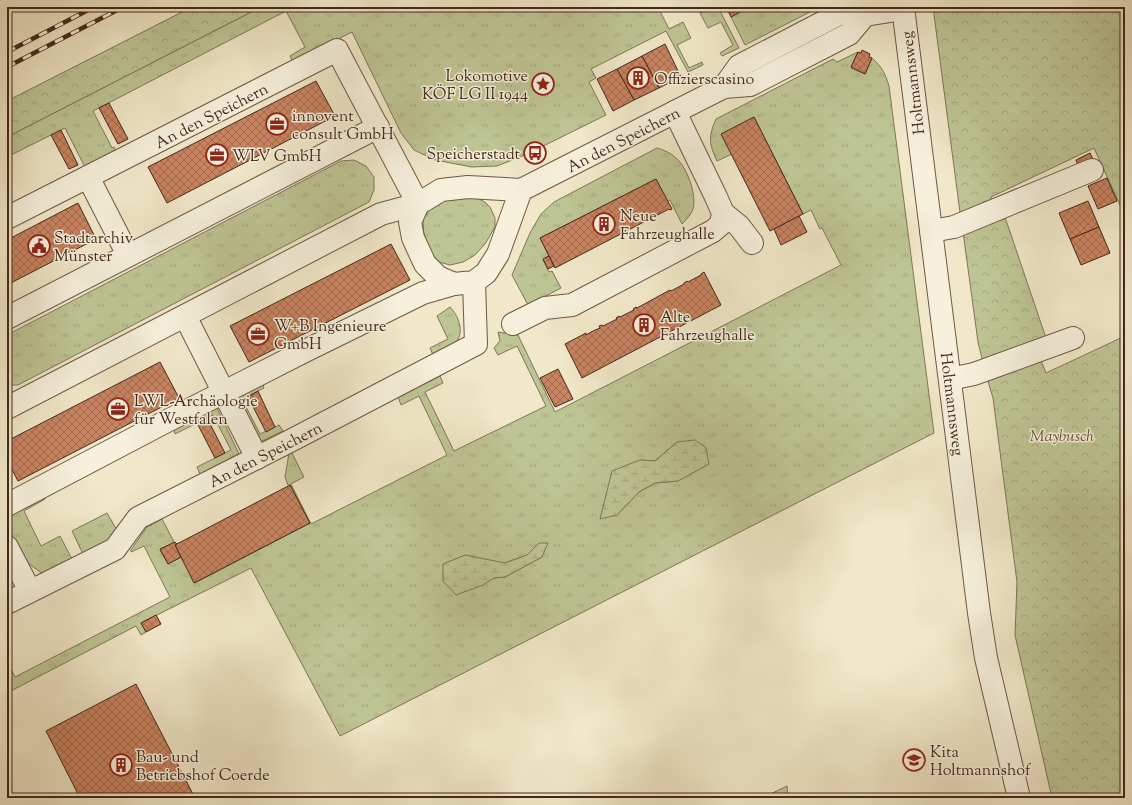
<svg xmlns="http://www.w3.org/2000/svg" width="1132" height="805" viewBox="0 0 1132 805" font-family="'Sorts Mill Goudy',serif">
  <style>
    .grass { fill: url(#grass-tufts); stroke: #807658; fill-rule: evenodd }
    .forest { fill: url(#forest-crowns); stroke: #807658 }
    .wetland { fill: url(#wetland-marsh); stroke: #807658 }
    .building { fill: url(#building-cross-hatch); stroke: #43281b }
    .lines { fill: none; stroke-linecap: round; stroke-linejoin: round }
    .minor-casing { stroke: #6e5846; stroke-width: 24 }
    .minor { stroke: #f6f0dc; stroke-width: 22 }
    .rail-casing { stroke: #43281b; stroke-width: 4.5 }
    .rail { stroke: #f6f0dc; stroke-width: 3; stroke-dasharray: 9; stroke-linecap: butt }
    .labels { text-anchor: middle; stroke-width: 3; stroke-linejoin: round; paint-order: stroke }
    .poi-label { font-size: 16px; fill: #43281b; stroke: #f6f0dc; text-anchor: start }
    .street-label { font-size: 16px; fill: #43281b; stroke: #f6f0dc }
    .park-label { font-size: 16px; font-style: italic; fill: #624f39; stroke: #f6f0dc }
  </style>
  <defs>
    <pattern id="grass-tufts" width="24" height="20" patternUnits="userSpaceOnUse"><rect width="24" height="20" fill="#bec594"/><path d="M3 7l-1-3M5 7V3M7 7l1-3M15 17l-1-3M17 17v-4M19 17l1-3" fill="none" stroke="#a4a97f"/></pattern>
    <pattern id="forest-crowns" width="20" height="18" patternUnits="userSpaceOnUse"><rect width="20" height="18" fill="#bec594"/><path d="M2 6a3 3 0 1 1 6 0M12 15a3 3 0 1 1 6 0" fill="none" stroke="#a4a97f"/></pattern>
    <pattern id="wetland-marsh" width="20" height="14" patternUnits="userSpaceOnUse"><rect width="20" height="14" fill="#bec594"/><path d="M1 5h8M5 5V1M11 12h8M15 12V8" fill="none" stroke="#a4a97f"/></pattern>
    <pattern id="building-cross-hatch" width="8" height="8" patternUnits="userSpaceOnUse"><rect width="8" height="8" fill="#c88360"/><path d="M0 0l8 8M0 8l8-8" fill="none" stroke="#a46b4e"/></pattern>
  </defs>
  <rect width="100%" height="100%" fill="#f1e8c9"/>
  <filter id="stains"><feTurbulence type="fractalNoise" baseFrequency=".005" numOctaves="4"/><feColorMatrix values="0 0 0 0 .2 0 0 0 0 .09 0 0 0 0 .02 0 0 0 .5 -.17"/></filter>
  <radialGradient id="worn" r=".72"><stop offset=".6" stop-color="#630" stop-opacity="0"/><stop offset="1" stop-color="#630" stop-opacity=".3"/></radialGradient>
  <g class="grass">
    <path d="M261 7H658L669 29 683 22 691 38 677 45 689 68 702 62 703 65 688 72 666 31 591 69 596 78 589 82 606 115 525 155 497 166 472 167 435 160 414 150 401 133 352 32 293 62 290 56 305 47 286 11 93 111 112 148 114 147 117 153 86 169 65 128 7 157V137Z"/>
    <path d="M713 7H718L739 48 722 56 720 53 733 45 721 22 708 28 700 13Z"/>
    <path d="M749 7H814L810 12 745 45 731 17Z"/>
    <path d="M858 52 851 68 865 74 872 58C882 67 885 73 889 86L934 433 340 736 251 568 141 623 146 632 141 635 136 626 7 693V661L15 677 170 597 144 546 131 552V550L147 527 162 519 174 542 160 550 168 564 181 557 195 583 310 523 290 485H288L285 477 289 453 291 451 304 477 291 484 311 524 447 455 419 396 401 405 398 397 440 376 443 383 425 392 454 451 546 406 517 346 498 355 494 348 500 341 498 332 518 335 555 412 841 265 822 228 820 229 811 210 803 214 754 117 722 134 732 154 717 161C709 144 708 137 716 119L833 59 837 62ZM677 442 678 481 655 483 639 492 617 515 640 460 655 461ZM539 543 542 557 505 577 494 578 505 563 527 555Z"/>
    <path d="M657 148C664 150 671 153 676 158 687 167 697 195 693 209 691 215 686 220 682 224L670 200 667 201 656 179 540 238 549 256 543 260 549 272 552 271 561 288 528 305 512 275 530 233 541 214 554 202Z"/>
    <path d="M354 160 366 166 374 177V190L369 202 18 385H7V335L341 161Z"/>
    <path d="M473 196 485 202 490 207 495 218V227L485 244 475 255 463 262 450 265 439 262 429 251 424 241 423 219 432 207 444 200Z"/>
    <path d="M450 307C458 315 465 332 456 342 450 347 440 351 433 355L430 348 448 339 437 316Z"/>
    <path d="M263 385 264 388 242 399 260 434 279 425 283 431 258 443 236 399Z"/>
    <path d="M217 408 239 454 200 474 197 467 231 450 213 415 175 434 174 430Z"/>
    <path d="M44 496 45 499 24 511 41 546 60 536 72 559 43 574 25 561 7 526V516Z"/>
    <path d="M107 513 118 532 113 539 83 554 72 531Z"/>
    <path d="M787 786 788 798H762Z"/>
  </g>
  <g class="forest">
    <path d="M192 7H261L7 137V101Z"/>
    <path d="M933 7H1125V216L1094 148 991 197 994 205 961 220Z"/>
    <path d="M1005 217 1047 341 984 366 978 342 963 232Z"/>
    <path d="M1125 336V798H1052L1015 635 1017 582 993 398 986 375 1040 358 1046 373Z"/>
  </g>
  <g class="wetland">
    <path d="M695 440 706 448 709 464 678 481 655 483 639 492 617 515 600 519 612 471 640 460 655 461 677 442Z"/>
    <path d="M539 543H548L542 557 505 577 494 578 483 585 456 595 443 581V564L465 555 505 563 527 555Z"/>
  </g>
  <g class="building">
    <path d="M726 7H749L731 17Z"/>
    <path d="M665 44 681 77 659 88 642 56Z"/>
    <path d="M862 50 870 54 869 57 872 58 865 74 851 67 858 52 861 53Z"/>
    <path d="M642 56 659 88 634 100 617 69Z"/>
    <path d="M617 69 634 100 613 111 597 79Z"/>
    <path d="M316 81 335 116 167 203 148 167Z"/>
    <path d="M109 103 128 139 118 144 99 108Z"/>
    <path d="M754 117 803 214 770 231 721 134Z"/>
    <path d="M61 130 78 165 69 169 51 135Z"/>
    <path d="M1090 153 1094 162 1079 168 1076 160Z"/>
    <path d="M1107 178 1117 201 1098 209 1088 186Z"/>
    <path d="M656 179 672 209 670 210 669 209 555 268 540 238Z"/>
    <path d="M1088 201 1099 227 1070 239 1059 213Z"/>
    <path d="M78 203 96 239 7 285V240Z"/>
    <path d="M799 216 807 232 781 245 774 229Z"/>
    <path d="M1099 227 1110 253 1081 265 1070 239Z"/>
    <path d="M391 244 410 280 249 362 230 326Z"/>
    <path d="M549 256 554 266 548 269 543 259Z"/>
    <path d="M704 272 721 305 582 378 565 344 586 333V335L593 331 600 328 599 326 602 325 603 326 617 319 616 318 619 316 620 317 634 310 633 309 636 307 637 308 670 290 671 291 684 284V283L687 281 688 282 701 275V274Z"/>
    <path d="M160 362 179 398 18 481 7 460V441Z"/>
    <path d="M558 369 573 399 555 407 540 378Z"/>
    <path d="M258 391 275 427 266 432 248 397Z"/>
    <path d="M207 418 225 453 215 458 197 423Z"/>
    <path d="M290 485 310 523 194 583 175 545Z"/>
    <path d="M175 542 177 544 175 545 181 557 168 564 160 549Z"/>
    <path d="M156 615 161 624 146 632 141 623Z"/>
    <path d="M136 684 195 798H80L46 731Z"/>
  </g>
  <g class="lines">
    <g class="minor-casing">
      <g id="minor">
        <path d="M903 7 979 613 986 658 1019 798"/>
        <path d="M724 87 739 66 841 13 865 15 903 9"/>
        <path d="M88 177 128 255"/>
        <path d="M521 190 498 254 486 273 474 282 454 284 438 277 425 264 413 238 410 222 418 204 441 190 468 187 521 190 724 87 750 85 849 34 865 15"/>
        <path d="M723 213 739 226 752 243"/>
        <path d="M7 218 337 50 418 204 381 214 7 408"/>
        <path d="M931 231 954 227 1092 170"/>
        <path d="M185 316 257 458"/>
        <path d="M7 318 378 127"/>
        <path d="M513 324 545 308 572 305 713 231 721 224 723 213 716 197 675 112"/>
        <path d="M950 379 974 374 1073 338"/>
        <path d="M7 505 167 421 307 350 423 293 454 284"/>
        <path d="M7 547 30 591"/>
        <path d="M7 603 115 549 138 518 292 440 476 344 474 282"/>
      </g>
    </g>
    <use href="#minor" class="minor"/>
    <g class="rail-casing">
      <g id="rail">
        <path d="M7 52 94 7"/>
        <path d="M7 67 123 7"/>
      </g>
    </g>
    <use href="#rail" class="rail"/>
  </g>
  <defs>
    <g id="building-ring" transform="scale(1.15)"><circle r="9.5" fill="#f6f0dc" stroke="#8f2418" stroke-width="1.5"/><path d="M-4-6H4V6H1V3H-1V6H-4ZM-2.5-4.3h1.7v1.8h-1.7ZM.8-4.3h1.7v1.8H.8ZM-2.5-1h1.7V.8h-1.7ZM.8-1h1.7V.8H.8Z" fill="#8f2418"/></g>
    <g id="sight-ring" transform="scale(1.15)"><circle r="9.5" fill="#f6f0dc" stroke="#8f2418" stroke-width="1.5"/><path d="M0-6L1.8-2.2L6-1.7L2.9 1.2L3.7 5.4L0 3.3L-3.7 5.4L-2.9 1.2L-6-1.7L-1.8-2.2Z" fill="#8f2418"/></g>
    <g id="office-ring" transform="scale(1.15)"><circle r="9.5" fill="#f6f0dc" stroke="#8f2418" stroke-width="1.5"/><path d="M-6-3h4V-5.5h4V-3h4V5H-6ZM-1-4.5V-3h2v-1.5ZM-6 0V1H6V0Z" fill="#8f2418"/></g>
    <g id="bus-ring" transform="scale(1.15)"><circle r="9.5" fill="#f6f0dc" stroke="#8f2418" stroke-width="1.5"/><path d="M-5-6H5V4H4V6H2V4H-2V6H-4V4H-5ZM-3.5-4V0h7V-4ZM-3.5 1.2v1.5H-2V1.2ZM2 1.2v1.5H3.5V1.2Z" fill="#8f2418"/></g>
    <g id="civic-ring" transform="scale(1.15)"><circle r="9.5" fill="#f6f0dc" stroke="#8f2418" stroke-width="1.5"/><path d="M-.6-6.5H3V-4.5H.6V-3L4-1V1h2V6H-6V1h2V-1L-.6-3ZM-1.2 2.5V6h2.4V2.5Z" fill="#8f2418"/></g>
    <g id="school-ring" transform="scale(1.15)"><circle r="9.5" fill="#f6f0dc" stroke="#8f2418" stroke-width="1.5"/><path d="M0-5L7-2L0 1L-7-2ZM-4 1L0 2.5L4 1V4Q0 6-4 4Z" fill="#8f2418"/></g>
  </defs>
  <g fill-rule="evenodd">
    <use href="#building-ring" x="638" y="78"/>
    <use href="#sight-ring" x="543" y="84"/>
    <use href="#office-ring" x="277" y="124"/>
    <use href="#bus-ring" x="535" y="153"/>
    <use href="#office-ring" x="217" y="155"/>
    <use href="#building-ring" x="604" y="224"/>
    <use href="#civic-ring" x="39" y="246"/>
    <use href="#building-ring" x="644" y="325"/>
    <use href="#office-ring" x="258" y="334"/>
    <use href="#office-ring" x="118" y="409"/>
    <use href="#school-ring" x="914" y="760"/>
    <use href="#building-ring" x="121" y="765"/>
  </g>
  <g class="labels">
    <g class="poi-label">
      <text x="528" y="81" text-anchor="end">Lokomotive<tspan x="528" dy="18">KÖF LG II 1944</tspan></text>
      <text x="654" y="84">Offizierscasino</text>
      <text x="292" y="121">innovent<tspan x="292" dy="18">consult GmbH</tspan></text>
      <text x="520" y="159" text-anchor="end">Speicherstadt</text>
      <text x="232" y="161">WLV GmbH</text>
      <text x="620" y="221">Neue<tspan x="620" dy="18">Fahrzeughalle</tspan></text>
      <text x="54" y="243">Stadtarchiv<tspan x="54" dy="18">Münster</tspan></text>
      <text x="660" y="322">Alte<tspan x="660" dy="18">Fahrzeughalle</tspan></text>
      <text x="274" y="331">W+B Ingenieure<tspan x="274" dy="18">GmbH</tspan></text>
      <text x="134" y="406">LWL-Archäologie<tspan x="134" dy="18">für Westfalen</tspan></text>
      <text x="930" y="757">Kita<tspan x="930" dy="18">Holtmannshof</tspan></text>
      <text x="136" y="762">Bau- und<tspan x="136" dy="18">Betriebshof Coerde</tspan></text>
    </g>
    <g class="street-label">
      <text transform="translate(912 83) rotate(-97)" y="6">Holtmannsweg</text>
      <text transform="translate(211 115) rotate(-27)" y="6">An den Speichern</text>
      <text transform="translate(623 139) rotate(-27)" y="6">An den Speichern</text>
      <text transform="translate(953 404) rotate(83)" y="6">Holtmannsweg</text>
      <text transform="translate(265 454) rotate(-27)" y="6">An den Speichern</text>
    </g>
    <g class="park-label">
      <text x="1062" y="441">Maybusch</text>
    </g>
  </g>
  <rect width="1132" height="805" fill="none" stroke="#f1e8c9" stroke-width="24"/>
  <rect x="8" y="8" width="1116" height="789" fill="none" stroke="#43281b" stroke-width="2"/>
  <rect x="12" y="12" width="1108" height="781" fill="none" stroke="#43281b"/>
  <rect width="100%" height="100%" filter="url(#stains)"/>
  <rect width="100%" height="100%" fill="url(#worn)"/>
</svg>
